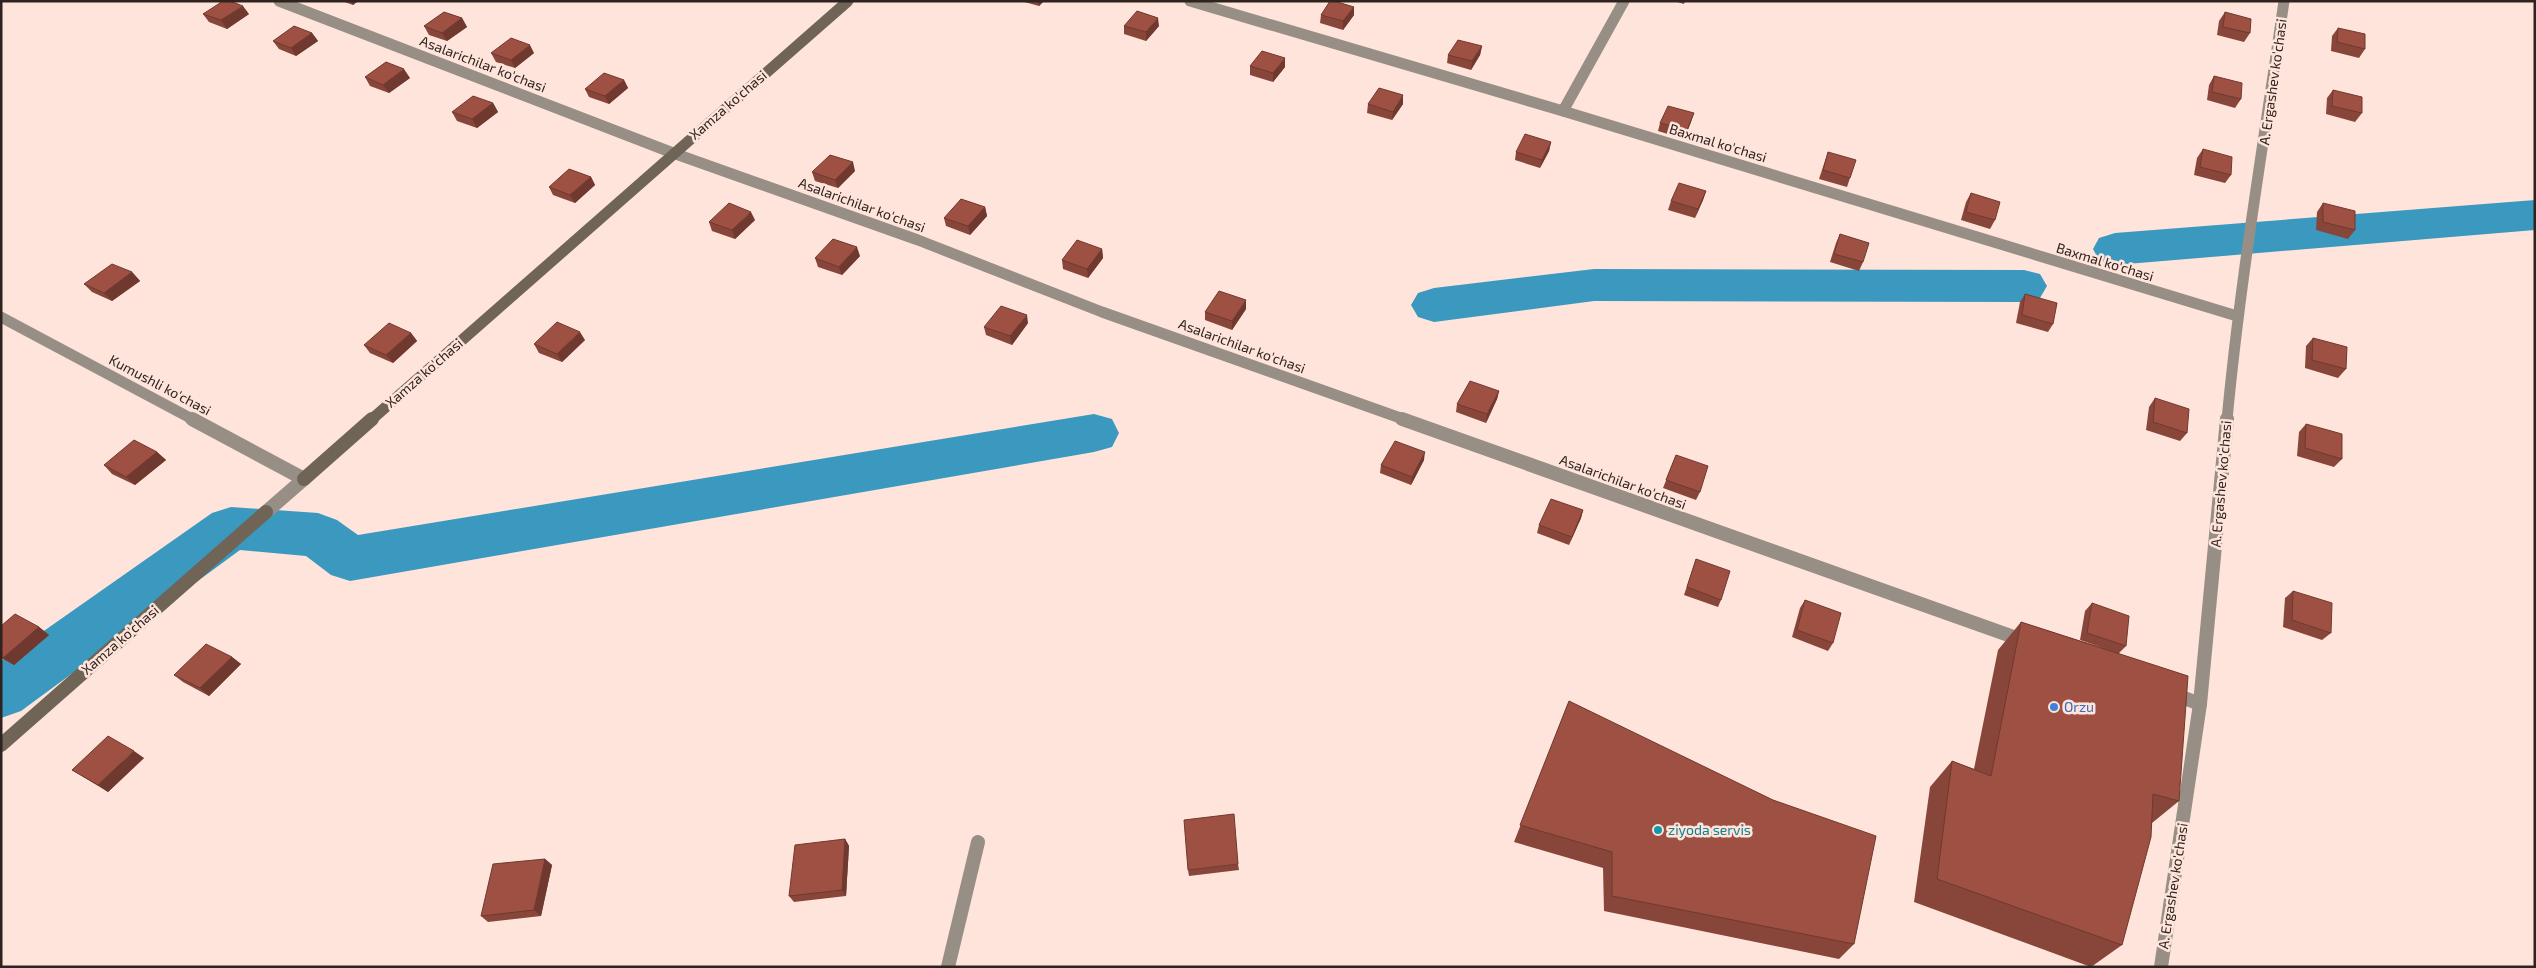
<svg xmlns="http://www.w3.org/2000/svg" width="2536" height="968" viewBox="0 0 2536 968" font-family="'Exo 2',sans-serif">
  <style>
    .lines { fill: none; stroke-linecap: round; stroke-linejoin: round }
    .canal { fill: #3b99c0; fill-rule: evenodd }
    .service { stroke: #978f85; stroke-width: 14 }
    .minor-far1 { stroke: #978f85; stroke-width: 11 }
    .minor { stroke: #978f85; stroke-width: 14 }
    .tertiary { stroke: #978f85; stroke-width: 14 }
    .secondary-far1 { stroke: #6f6455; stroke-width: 11 }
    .secondary { stroke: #6f6455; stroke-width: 14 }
    .wall { fill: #88463a }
    .shaded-wall { fill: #6f392f }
    .building { fill: #9e5143; stroke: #6f392f }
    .shop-dot { fill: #3f7fe0; stroke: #fee4da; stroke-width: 2 }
    .culture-dot { fill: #0f9aa8; stroke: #fee4da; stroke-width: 2 }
    .labels { text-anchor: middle; stroke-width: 5; stroke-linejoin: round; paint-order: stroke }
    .street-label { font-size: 14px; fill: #2f231f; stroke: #fee4da }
    .shop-label { font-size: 14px; fill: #366cbe; stroke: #fee4da; text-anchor: start }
    .culture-label { font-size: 14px; fill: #0d838f; stroke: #fee4da; text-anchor: start }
  </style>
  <rect width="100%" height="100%" fill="#fee4da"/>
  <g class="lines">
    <g class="canal">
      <path d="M2535 200V230L2115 265 2099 260 2093 249 2099 238 2115 233Z"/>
      <path d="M1594 269 2024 270 2040 274 2047 286 2040 298 2024 302 1594 301 1434 322 1418 317 1411 305 1418 293 1434 288Z"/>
      <path d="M1094 414 1112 419 1119 433 1112 447 1094 452 350 581 331 575 306 556 240 550 21 711 1 718V661L212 513 231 507 318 513 337 520 358 535Z"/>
    </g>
    <path class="service" d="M948 967 978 842"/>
    <g class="minor-far1">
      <path d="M279 1 673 153 918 240 1102 312 1406 420"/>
      <path d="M1190 1 1563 111 2237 316"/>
      <path d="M1563 111 1624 1"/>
      <path d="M1 317 194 420"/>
      <path d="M2227 420C2240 280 2264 141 2284 1"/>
    </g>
    <g class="minor">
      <path d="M192 419 304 479"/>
      <path d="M1402 419 2025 641"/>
      <path d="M2171 693 2200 704"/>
      <path d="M2161 967 2200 704 2227 419"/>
    </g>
    <path class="tertiary" d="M266 512 304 479"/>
    <path class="secondary-far1" d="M371 420 848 1"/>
    <g class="secondary">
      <path d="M304 479 372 419"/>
      <path d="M1 745 266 512"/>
    </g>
  </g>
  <g class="wall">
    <path d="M342 1H358L353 5Z"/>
    <path d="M1021 1H1044L1039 6Z"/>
    <path d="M1674 1H1685L1684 4Z"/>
    <path d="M1354 7V15L1343 30 1320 23 1321 15Z"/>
    <path d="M2225 12 2250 33 2244 42 2217 35 2219 21Z"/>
    <path d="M203 14H249L227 29 209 22Z"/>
    <path d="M462 18 467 27 447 41 429 35 424 26Z"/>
    <path d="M1124 26H1159L1146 41 1124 34Z"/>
    <path d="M2338 28 2365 49 2359 58 2331 51 2332 36Z"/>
    <path d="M312 33 318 41 296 56 279 49 273 41Z"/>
    <path d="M1482 46 1480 55 1471 70 1447 63 1448 55Z"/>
    <path d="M491 53H534L515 68 496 62Z"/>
    <path d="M1250 66 1285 67 1273 82 1250 75Z"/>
    <path d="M2214 76 2241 99 2235 108 2207 100 2209 85Z"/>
    <path d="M365 77 410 78 389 93 370 86Z"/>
    <path d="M624 80 628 88 609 104 589 97 585 89Z"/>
    <path d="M2333 90 2362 113 2355 122 2326 114 2327 98Z"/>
    <path d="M493 103 498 112 477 128 457 121 452 112Z"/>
    <path d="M1368 104H1403L1392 120 1367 113Z"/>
    <path d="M1691 122 1684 139 1658 131 1660 123Z"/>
    <path d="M1551 142 1549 151 1540 168 1515 160 1516 152Z"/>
    <path d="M2203 149 2231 175 2225 183 2194 175 2197 158Z"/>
    <path d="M1828 152 1850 178 1847 187 1819 179Z"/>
    <path d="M855 171 838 188 815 181 812 172Z"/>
    <path d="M591 177 595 185 575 203 553 195 549 187Z"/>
    <path d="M1706 191 1703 200 1695 218 1668 210 1671 201Z"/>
    <path d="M1971 193 1995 220 1990 229 1961 220 1966 202Z"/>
    <path d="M2323 203 2355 230 2348 239 2316 230 2317 212Z"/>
    <path d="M985 207 987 216 970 235 946 226 944 218Z"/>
    <path d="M755 220 735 239 712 231 709 222Z"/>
    <path d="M1840 234 1863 262 1859 271 1830 262 1836 243Z"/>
    <path d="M1102 249 1103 258 1088 278 1063 269 1062 260Z"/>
    <path d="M860 256 842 275 818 267 815 258Z"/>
    <path d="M132 272 140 281 112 301 92 292 84 284Z"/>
    <path d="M2025 294 2053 324 2048 332 2016 323 2020 302Z"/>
    <path d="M1246 309 1232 330 1205 320V312Z"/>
    <path d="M1028 323 1012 345 986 335 984 327Z"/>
    <path d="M411 333 417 341 393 363 370 353 364 345Z"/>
    <path d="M2313 338 2346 369 2338 378 2305 368 2306 346Z"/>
    <path d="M585 340 562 362 539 353 534 344Z"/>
    <path d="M1499 391 1497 399 1486 423 1456 412 1457 404Z"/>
    <path d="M2155 398 2187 433 2180 441 2146 430 2149 407Z"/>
    <path d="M2306 424 2342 459 2334 467 2297 456 2299 432Z"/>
    <path d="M157 452 166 460 135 485 112 474 104 465Z"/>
    <path d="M1676 455 1700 492 1696 500 1663 488Z"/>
    <path d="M1424 460 1411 485 1380 473 1381 465Z"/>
    <path d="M1583 510 1581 518 1569 545 1537 533 1539 525Z"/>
    <path d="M1696 559 1721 600 1718 607 1684 595Z"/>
    <path d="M2293 591 2331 633 2322 640 2283 627 2285 598Z"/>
    <path d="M1805 600 1833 643 1828 651 1792 637 1800 608Z"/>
    <path d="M2092 603 2126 646 2119 653 2179 801 2152 823 2122 945 2091 967 1914 902 1930 787 1952 761 1974 769 1998 650 2021 622 2106 649 2080 640 2085 611Z"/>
    <path d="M1 626 39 627 49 635 14 665 1 658Z"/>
    <path d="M232 657 241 664 209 696 183 682 174 675Z"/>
    <path d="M1569 701 1854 944 1839 959 1604 911 1603 868 1514 842Z"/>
    <path d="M144 758 108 792 72 770Z"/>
    <path d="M845 839 849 846 846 896 794 902 789 896Z"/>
    <path d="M545 859 552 865 541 916 488 922 481 916Z"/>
    <path d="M1238 864 1239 870 1189 876 1188 870Z"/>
  </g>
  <g class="shaded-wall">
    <path d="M351 1H358L353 5Z"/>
    <path d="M1038 1H1044L1039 6Z"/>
    <path d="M243 6 249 14 227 29 221 20Z"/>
    <path d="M1354 7V15L1343 30V21Z"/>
    <path d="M462 18 467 27 447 41 442 33Z"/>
    <path d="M1158 18 1159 26 1146 41V32Z"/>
    <path d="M312 33 318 41 296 56 291 48Z"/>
    <path d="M530 45 534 53 515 68 511 60Z"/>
    <path d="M1482 46 1480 55 1471 70 1472 61Z"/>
    <path d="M1285 58V67L1273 82V73Z"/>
    <path d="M404 69 410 78 389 93 383 85Z"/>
    <path d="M624 80 628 88 609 104 605 96Z"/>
    <path d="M1403 95V104L1392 120 1393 112Z"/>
    <path d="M493 103 498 112 477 128 472 119Z"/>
    <path d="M1694 113 1691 122 1684 139 1687 130Z"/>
    <path d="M1551 142 1549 151 1540 168 1542 160Z"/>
    <path d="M853 162 855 171 838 188 835 180Z"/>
    <path d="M591 177 595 185 575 203 570 195Z"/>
    <path d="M1706 191 1703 200 1695 218 1698 209Z"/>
    <path d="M985 207 987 216 970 235 968 226Z"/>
    <path d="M751 212 755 220 735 239 732 230Z"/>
    <path d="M857 247 860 256 842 275 839 267Z"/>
    <path d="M1102 249 1103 258 1088 278 1087 269Z"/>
    <path d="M132 272 140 281 112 301 104 293Z"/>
    <path d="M1246 300V309L1232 330V321Z"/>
    <path d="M1027 315 1028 323 1012 345 1010 336Z"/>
    <path d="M580 332 585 340 562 362 557 354Z"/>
    <path d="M411 333 417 341 393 363 386 355Z"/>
    <path d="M1499 391 1497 399 1486 423 1487 414Z"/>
    <path d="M157 452 166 460 135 485 126 477Z"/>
    <path d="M1425 452 1424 460 1411 485 1412 477Z"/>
    <path d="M1583 510 1581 518 1569 545 1572 537Z"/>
    <path d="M39 627 49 635 14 665 3 658Z"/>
    <path d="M232 657 241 664 209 696 200 688Z"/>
    <path d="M134 751 144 758 108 792 98 785Z"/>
    <path d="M845 839 849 846 846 896 842 890Z"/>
    <path d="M545 859 552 865 541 916 534 910Z"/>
  </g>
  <g class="building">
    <path d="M223 1H230L243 6 221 20 203 14Z"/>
    <path d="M1330 1H1334L1354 7 1343 21 1321 15Z"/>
    <path d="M1137 11 1158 18 1146 32 1124 26Z"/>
    <path d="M444 12 462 18 442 33 424 26Z"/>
    <path d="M2225 12 2251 19 2250 33 2223 27Z"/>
    <path d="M294 26 312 33 291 48 273 41Z"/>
    <path d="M2338 28 2365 34V49L2337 42Z"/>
    <path d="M511 38 530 45 511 60 491 53Z"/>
    <path d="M1458 40 1482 46 1472 61 1448 55Z"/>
    <path d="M1262 51 1285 58 1273 73 1250 66Z"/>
    <path d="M386 62 404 69 383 85 365 77Z"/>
    <path d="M604 73 624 80 605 96 585 89Z"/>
    <path d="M2214 76 2242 83 2241 99 2212 92Z"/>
    <path d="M1379 88 1403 95 1393 112 1368 104Z"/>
    <path d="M2333 90 2362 97V113L2332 106Z"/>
    <path d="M473 96 493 103 472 119 452 112Z"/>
    <path d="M1668 106 1694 113 1687 130 1660 123Z"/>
    <path d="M1525 134 1551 142 1542 160 1516 152Z"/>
    <path d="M2203 149 2232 157 2231 175 2200 167Z"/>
    <path d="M1828 152 1856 160 1850 178 1823 170Z"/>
    <path d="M830 155 853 162 835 180 812 172Z"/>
    <path d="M569 169 591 177 570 195 549 187Z"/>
    <path d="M1679 183 1706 191 1698 209 1671 201Z"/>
    <path d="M1971 193 2000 202 1995 220 1966 212Z"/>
    <path d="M961 199 985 207 968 226 944 218Z"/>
    <path d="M729 203 751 212 732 230 709 222Z"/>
    <path d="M2323 203 2355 211V230L2323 222Z"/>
    <path d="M1840 234 1869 243 1863 262 1834 254Z"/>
    <path d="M833 239 857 247 839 267 815 258Z"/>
    <path d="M1077 240 1102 249 1087 269 1062 260Z"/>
    <path d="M112 264 132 272 104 293 84 284Z"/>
    <path d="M1219 291 1246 300 1232 321 1205 312Z"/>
    <path d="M2025 294 2057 303 2053 324 2022 315Z"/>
    <path d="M1001 306 1027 315 1010 336 984 327Z"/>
    <path d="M557 322 580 332 557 354 534 344Z"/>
    <path d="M389 323 411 333 386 355 364 345Z"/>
    <path d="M2313 338 2347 347 2346 369 2312 360Z"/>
    <path d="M1470 381 1499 391 1487 414 1457 404Z"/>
    <path d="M2155 398 2189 409 2187 433 2153 422Z"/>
    <path d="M2306 424 2342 434V459L2305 448Z"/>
    <path d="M134 440 157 452 126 477 104 465Z"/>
    <path d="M1395 441 1425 452 1412 477 1381 465Z"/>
    <path d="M1676 455 1708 466 1700 492 1666 480Z"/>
    <path d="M1551 499 1583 510 1572 537 1539 525Z"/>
    <path d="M1696 559 1730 571 1721 600 1687 587Z"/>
    <path d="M2293 591 2332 603 2331 633 2292 620Z"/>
    <path d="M1805 600 1841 613 1833 643 1797 630Z"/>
    <path d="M2092 603 2129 616 2126 646 2087 633Z"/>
    <path d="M15 614 39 627 3 658 1 656V626Z"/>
    <path d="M2021 622 2188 676 2179 801 2153 794 2151 837 2122 945 1937 879 1952 761 1991 776Z"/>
    <path d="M206 644 232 657 200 688 174 675Z"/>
    <path d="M1569 701 1773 800 1876 836 1854 944 1612 896V852L1520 825Z"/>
    <path d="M108 736 134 751 98 785 72 770Z"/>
    <path d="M1234 814 1238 864 1188 870 1184 820Z"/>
    <path d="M845 839 842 890 789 896 795 845Z"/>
    <path d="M545 859 534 910 481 916 493 864Z"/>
  </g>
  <circle class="shop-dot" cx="2054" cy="707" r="5"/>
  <circle class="culture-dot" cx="1658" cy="830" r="5"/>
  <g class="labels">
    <g class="street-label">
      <text transform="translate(483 64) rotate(21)" y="5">Asalarichilar ko'chasi</text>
      <text transform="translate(2273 82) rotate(-82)" y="5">A. Ergashev ko'chasi</text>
      <text transform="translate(728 105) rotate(-41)" y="5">Xamza ko'chasi</text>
      <text transform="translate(1718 143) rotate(17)" y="5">Baxmal ko'chasi</text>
      <text transform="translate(862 205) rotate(20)" y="5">Asalarichilar ko'chasi</text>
      <text transform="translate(2105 262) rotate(17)" y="5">Baxmal ko'chasi</text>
      <text transform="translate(1242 346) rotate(20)" y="5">Asalarichilar ko'chasi</text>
      <text transform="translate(424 373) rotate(-41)" y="5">Xamza ko'chasi</text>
      <text transform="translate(160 385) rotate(28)" y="5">Kumushli ko'chasi</text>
      <text transform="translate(1623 482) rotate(20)" y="5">Asalarichilar ko'chasi</text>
      <text transform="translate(2221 484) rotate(-85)" y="5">A. Ergashev ko'chasi</text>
      <text transform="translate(120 640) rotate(-41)" y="5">Xamza ko'chasi</text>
      <text transform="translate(2173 886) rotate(-81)" y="5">A. Ergashev ko'chasi</text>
    </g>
    <g class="shop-label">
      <text x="2064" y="712">Orzu</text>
    </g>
    <g class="culture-label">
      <text x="1668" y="835">ziyoda servis</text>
    </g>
  </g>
  <rect width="2536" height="968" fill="none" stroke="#2f231f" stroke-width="5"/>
</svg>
